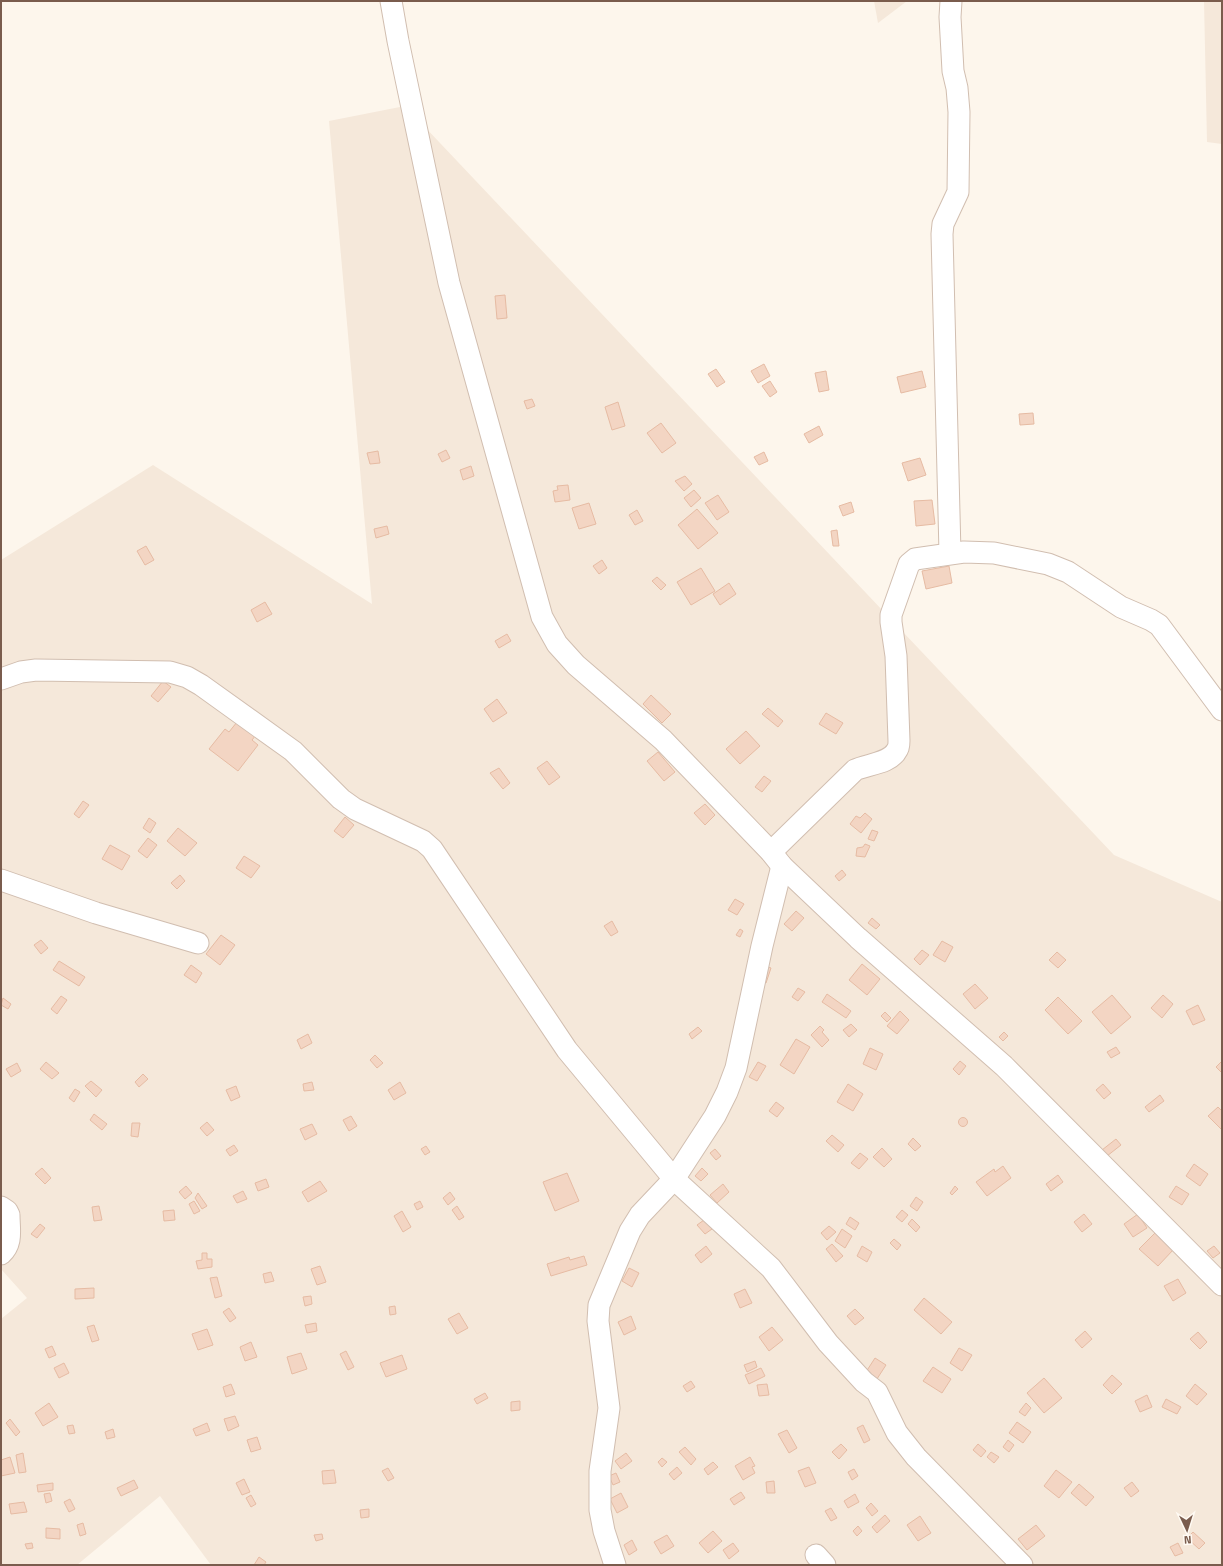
<svg xmlns="http://www.w3.org/2000/svg" width="1223" height="1566" viewBox="0 0 1223 1566" font-family="'Titillium Web',sans-serif">
  <style>
    .residential { fill: #f5e8da }
    .building { fill: #f3d5c3; stroke: #e6bba3 }
    .lines { fill: none; stroke-linecap: round; stroke-linejoin: round }
    .minor-casing { stroke: #d1beb0; stroke-width: 23 }
    .minor { stroke: #fff; stroke-width: 21 }
  </style>
  <rect width="100%" height="100%" fill="#fdf6ec"/>
  <g class="residential">
    <path d="M874 1H907L878 23Z"/>
    <path d="M1204 1H1222V144L1207 142Z"/>
    <path d="M405 106 1114 855 1222 902V1565H211L160 1496 77 1565H1V1319L27 1298 1 1269V560L153 465 372 604 329 121Z"/>
  </g>
  <g class="building">
    <path d="M505 295 507 318 497 319 495 296Z"/>
    <path d="M764 364 770 376 758 383 751 371Z"/>
    <path d="M716 369 725 382 717 387 708 374Z"/>
    <path d="M826 371 829 390 819 392 815 373Z"/>
    <path d="M922 371 926 387 901 393 897 377Z"/>
    <path d="M770 381 777 392 770 397 762 386Z"/>
    <path d="M532 399 535 406 527 409 524 401Z"/>
    <path d="M618 402 625 426 612 430 605 407Z"/>
    <path d="M1033 413 1034 424 1020 425 1019 414Z"/>
    <path d="M661 423 676 443 662 453 647 433Z"/>
    <path d="M819 426 823 435 809 443 804 434Z"/>
    <path d="M446 450 450 458 442 462 438 454Z"/>
    <path d="M378 451 380 463 370 464 367 453Z"/>
    <path d="M764 452 768 461 759 465 754 457Z"/>
    <path d="M920 458 926 475 908 481 902 463Z"/>
    <path d="M471 466 474 476 463 480 460 470Z"/>
    <path d="M685 476 692 484 684 491 675 481Z"/>
    <path d="M568 485 570 500 555 502 553 491 558 490 557 486Z"/>
    <path d="M694 490 701 498 691 507 684 498Z"/>
    <path d="M718 495 729 512 717 520 705 503Z"/>
    <path d="M932 500 935 524 916 526 914 501Z"/>
    <path d="M851 502 854 512 843 516 839 506Z"/>
    <path d="M589 503 596 524 579 529 572 508Z"/>
    <path d="M697 509 718 533 698 549 678 525Z"/>
    <path d="M637 510 643 521 635 525 629 515Z"/>
    <path d="M387 526 389 534 376 538 374 529Z"/>
    <path d="M837 530 839 546H833L831 531Z"/>
    <path d="M146 546 154 560 145 565 137 551Z"/>
    <path d="M602 560 607 568 599 574 593 566Z"/>
    <path d="M949 566 952 583 926 589 922 571Z"/>
    <path d="M701 568 715 591 691 605 677 582Z"/>
    <path d="M657 577 666 585 661 590 652 581Z"/>
    <path d="M729 583 736 594 720 605 713 594Z"/>
    <path d="M265 602 272 614 257 622 251 610Z"/>
    <path d="M507 634 511 641 499 648 495 641Z"/>
    <path d="M163 681 171 687 158 702 151 696Z"/>
    <path d="M651 695 671 714 662 723 643 704Z"/>
    <path d="M497 699 507 713 493 722 484 709Z"/>
    <path d="M768 708 783 721 778 727 762 714Z"/>
    <path d="M826 713 843 723 836 734 819 724Z"/>
    <path d="M237 722 256 735 252 740 258 745 238 771 209 749 225 729 229 732Z"/>
    <path d="M746 731 760 746 740 764 726 749Z"/>
    <path d="M658 752 675 772 664 781 647 761Z"/>
    <path d="M547 761 560 777 549 785 537 768Z"/>
    <path d="M499 768 510 783 503 789 490 773Z"/>
    <path d="M764 776 771 781 762 792 755 787Z"/>
    <path d="M83 801 89 805 79 818 74 814Z"/>
    <path d="M705 804 715 815 705 825 694 813Z"/>
    <path d="M865 813 872 819 861 833 850 824 856 816 860 818Z"/>
    <path d="M345 817 354 825 343 838 334 831Z"/>
    <path d="M149 818 156 823 150 833 143 828Z"/>
    <path d="M178 828 197 843 185 856 167 841Z"/>
    <path d="M872 830 878 832 874 841 868 839Z"/>
    <path d="M148 838 157 845 147 858 138 851Z"/>
    <path d="M865 844 870 846 865 857 856 856 857 848 863 847Z"/>
    <path d="M110 845 130 856 122 870 102 859Z"/>
    <path d="M244 856 260 866 251 878 236 868Z"/>
    <path d="M842 870 846 875 839 881 835 876Z"/>
    <path d="M180 875 185 881 177 889 171 883Z"/>
    <path d="M735 899 744 904 737 915 728 910Z"/>
    <path d="M796 911 804 918 792 931 784 924Z"/>
    <path d="M872 918 880 925 876 929 868 923Z"/>
    <path d="M612 921 618 932 611 936 604 926Z"/>
    <path d="M740 929 743 931 740 937 736 935Z"/>
    <path d="M221 935 235 945 220 965 206 954Z"/>
    <path d="M41 940 48 948 41 954 34 945Z"/>
    <path d="M942 941 953 947 945 962 933 955Z"/>
    <path d="M922 950 929 955 920 965 914 959Z"/>
    <path d="M1057 952 1066 960 1058 968 1049 960Z"/>
    <path d="M59 961 85 977 79 986 53 970Z"/>
    <path d="M862 964 880 979 867 995 849 980Z"/>
    <path d="M191 965 202 973 196 983 184 975Z"/>
    <path d="M763 965 771 968 766 983 758 981Z"/>
    <path d="M975 984 988 998 975 1009 963 994Z"/>
    <path d="M798 988 805 992 798 1001 792 997Z"/>
    <path d="M827 994 851 1011 846 1018 822 1002Z"/>
    <path d="M1112 995 1131 1017 1111 1034 1092 1012Z"/>
    <path d="M1163 995 1173 1004 1162 1018 1151 1008Z"/>
    <path d="M61 996 67 1000 57 1014 51 1009Z"/>
    <path d="M1058 997 1082 1021 1068 1034 1045 1010Z"/>
    <path d="M3 998 11 1004 8 1009 1 1005Z"/>
    <path d="M1198 1005 1205 1020 1193 1025 1186 1011Z"/>
    <path d="M900 1011 909 1020 897 1034 887 1026Z"/>
    <path d="M885 1012 891 1018 887 1022 881 1016Z"/>
    <path d="M851 1024 857 1030 849 1037 843 1030Z"/>
    <path d="M820 1026 824 1030 822 1032 829 1040 822 1047 811 1035Z"/>
    <path d="M698 1027 702 1031 692 1039 689 1034Z"/>
    <path d="M1004 1032 1008 1036 1003 1041 999 1037Z"/>
    <path d="M308 1034 312 1043 301 1049 297 1040Z"/>
    <path d="M796 1039 810 1047 794 1074 780 1065Z"/>
    <path d="M1116 1047 1120 1053 1111 1058 1107 1052Z"/>
    <path d="M870 1048 883 1054 876 1070 863 1064Z"/>
    <path d="M375 1055 383 1063 377 1068 370 1060Z"/>
    <path d="M960 1061 966 1066 959 1075 953 1069Z"/>
    <path d="M1222 1061V1073L1216 1067Z"/>
    <path d="M46 1062 59 1073 52 1079 40 1069Z"/>
    <path d="M758 1062 766 1066 757 1081 749 1077Z"/>
    <path d="M17 1063 21 1071 11 1077 6 1069Z"/>
    <path d="M143 1074 148 1079 139 1087 135 1082Z"/>
    <path d="M91 1081 102 1090 96 1097 85 1086Z"/>
    <path d="M312 1082 314 1090 304 1091 303 1084Z"/>
    <path d="M400 1082 406 1093 394 1100 388 1090Z"/>
    <path d="M848 1084 863 1094 853 1111 837 1102Z"/>
    <path d="M1103 1084 1111 1093 1104 1099 1096 1090Z"/>
    <path d="M236 1086 240 1097 231 1101 226 1090Z"/>
    <path d="M75 1089 80 1092 74 1102 69 1098Z"/>
    <path d="M1160 1095 1164 1101 1149 1112 1145 1107Z"/>
    <path d="M776 1102 784 1108 777 1117 769 1111Z"/>
    <path d="M1218 1107 1222 1111V1130L1208 1116Z"/>
    <path d="M94 1114 107 1124 102 1130 90 1120Z"/>
    <path d="M351 1116 357 1126 349 1131 343 1120Z"/>
    <circle cx="963" cy="1122" r="4.5"/>
    <path d="M207 1122 214 1130 207 1136 200 1128Z"/>
    <path d="M132 1123H140L138 1137 131 1136Z"/>
    <path d="M312 1124 317 1134 305 1140 300 1129Z"/>
    <path d="M832 1135 844 1145 838 1152 826 1141Z"/>
    <path d="M913 1138 921 1146 915 1151 908 1144Z"/>
    <path d="M1116 1139 1121 1145 1107 1156 1102 1150Z"/>
    <path d="M234 1145 238 1151 230 1156 226 1150Z"/>
    <path d="M426 1146 430 1152 425 1155 421 1149Z"/>
    <path d="M882 1148 892 1159 884 1167 873 1157Z"/>
    <path d="M715 1149 721 1156 716 1160 710 1153Z"/>
    <path d="M860 1153 868 1159 859 1169 851 1163Z"/>
    <path d="M1194 1164 1208 1174 1200 1186 1186 1176Z"/>
    <path d="M1003 1166 1011 1178 987 1196 976 1182 994 1169 995 1172Z"/>
    <path d="M42 1168 51 1178 45 1184 35 1174Z"/>
    <path d="M702 1168 708 1174 701 1181 695 1176Z"/>
    <path d="M567 1173 579 1201 555 1211 543 1182Z"/>
    <path d="M1058 1175 1063 1182 1051 1191 1046 1184Z"/>
    <path d="M266 1179 269 1187 258 1191 255 1183Z"/>
    <path d="M320 1181 327 1191 308 1202 302 1192Z"/>
    <path d="M723 1184 729 1192 717 1203 710 1195Z"/>
    <path d="M186 1186 192 1193 185 1199 179 1192Z"/>
    <path d="M955 1186 958 1189 952 1195 950 1193Z"/>
    <path d="M1176 1186 1189 1194 1182 1205 1169 1197Z"/>
    <path d="M243 1191 247 1199 237 1203 233 1196Z"/>
    <path d="M450 1192 455 1199 448 1205 443 1198Z"/>
    <path d="M198 1193 207 1206 202 1209 195 1198Z"/>
    <path d="M916 1197 923 1202 917 1211 910 1206Z"/>
    <path d="M194 1201 200 1211 194 1214 189 1204Z"/>
    <path d="M420 1201 423 1207 417 1210 414 1204Z"/>
    <path d="M99 1206 102 1220 94 1221 92 1207Z"/>
    <path d="M457 1206 464 1217 459 1220 452 1210Z"/>
    <path d="M174 1210 175 1220 164 1221 163 1211Z"/>
    <path d="M902 1210 908 1215 902 1222 896 1217Z"/>
    <path d="M402 1211 411 1227 403 1232 394 1216Z"/>
    <path d="M1084 1214 1092 1224 1082 1232 1074 1222Z"/>
    <path d="M1138 1214 1147 1228 1133 1237 1124 1224Z"/>
    <path d="M850 1217 859 1223 855 1230 846 1224Z"/>
    <path d="M912 1219 920 1227 916 1232 908 1224Z"/>
    <path d="M704 1220 712 1229 705 1234 697 1225Z"/>
    <path d="M40 1224 45 1228 37 1238 31 1234Z"/>
    <path d="M829 1226 836 1232 827 1240 821 1233Z"/>
    <path d="M842 1229 852 1236 845 1248 835 1241Z"/>
    <path d="M1155 1233 1173 1250 1158 1266 1139 1249Z"/>
    <path d="M894 1239 901 1245 897 1250 890 1243Z"/>
    <path d="M832 1244 843 1256 836 1262 826 1249Z"/>
    <path d="M706 1246 712 1254 701 1263 695 1255Z"/>
    <path d="M862 1246 872 1252 867 1262 857 1256Z"/>
    <path d="M1214 1246 1220 1253 1213 1258 1207 1251Z"/>
    <path d="M202 1253H207V1259H212V1267L198 1269 196 1261 202 1260Z"/>
    <path d="M584 1256 587 1265 551 1276 547 1264 569 1257 570 1260Z"/>
    <path d="M320 1266 326 1282 317 1285 311 1269Z"/>
    <path d="M629 1268 639 1273 632 1287 622 1281Z"/>
    <path d="M271 1272 274 1281 265 1283 263 1274Z"/>
    <path d="M217 1277 222 1296 215 1298 210 1278Z"/>
    <path d="M1178 1279 1186 1293 1173 1301 1164 1286Z"/>
    <path d="M94 1288V1298L75 1299V1289Z"/>
    <path d="M745 1289 752 1303 740 1308 734 1294Z"/>
    <path d="M311 1296 312 1304 305 1306 303 1297Z"/>
    <path d="M924 1298 952 1322 941 1334 914 1310Z"/>
    <path d="M395 1306 396 1314 390 1315 389 1307Z"/>
    <path d="M229 1308 236 1318 230 1322 223 1312Z"/>
    <path d="M855 1309 864 1318 855 1325 847 1316Z"/>
    <path d="M459 1313 468 1328 457 1334 448 1319Z"/>
    <path d="M631 1316 636 1329 624 1335 618 1322Z"/>
    <path d="M316 1323 317 1331 307 1333 305 1325Z"/>
    <path d="M94 1325 99 1340 92 1342 87 1327Z"/>
    <path d="M772 1327 783 1340 769 1351 759 1337Z"/>
    <path d="M207 1329 213 1345 198 1350 192 1334Z"/>
    <path d="M1085 1331 1092 1339 1082 1348 1075 1340Z"/>
    <path d="M1198 1332 1207 1342 1200 1349 1190 1339Z"/>
    <path d="M251 1342 257 1357 245 1361 240 1347Z"/>
    <path d="M52 1346 56 1355 49 1358 45 1349Z"/>
    <path d="M959 1348 972 1355 962 1371 950 1363Z"/>
    <path d="M346 1351 354 1367 348 1370 340 1354Z"/>
    <path d="M301 1353 307 1369 292 1374 287 1357Z"/>
    <path d="M402 1355 407 1369 386 1377 380 1363Z"/>
    <path d="M875 1358 886 1365 875 1382 864 1375Z"/>
    <path d="M755 1361 757 1367 747 1372 744 1365Z"/>
    <path d="M64 1363 69 1373 59 1378 54 1368Z"/>
    <path d="M933 1367 951 1379 942 1393 923 1381Z"/>
    <path d="M761 1368 765 1376 749 1384 745 1375Z"/>
    <path d="M1112 1375 1122 1384 1112 1394 1103 1385Z"/>
    <path d="M1044 1378 1062 1398 1044 1413 1027 1393Z"/>
    <path d="M691 1381 695 1387 687 1392 683 1386Z"/>
    <path d="M231 1384 235 1394 226 1397 223 1387Z"/>
    <path d="M767 1384 769 1395 759 1396 757 1385Z"/>
    <path d="M1195 1384 1207 1394 1197 1405 1186 1396Z"/>
    <path d="M485 1393 488 1398 477 1404 474 1399Z"/>
    <path d="M1147 1395 1152 1407 1140 1412 1135 1401Z"/>
    <path d="M1166 1399 1181 1407 1177 1414 1162 1407Z"/>
    <path d="M520 1401V1410L511 1411V1402Z"/>
    <path d="M49 1403 58 1417 43 1426 35 1413Z"/>
    <path d="M1026 1403 1031 1408 1025 1416 1019 1412Z"/>
    <path d="M235 1416 239 1426 228 1431 224 1419Z"/>
    <path d="M10 1419 20 1432 16 1436 6 1423Z"/>
    <path d="M1017 1422 1031 1432 1023 1443 1009 1433Z"/>
    <path d="M207 1423 210 1431 196 1436 193 1429Z"/>
    <path d="M73 1425 75 1433 69 1434 67 1426Z"/>
    <path d="M863 1425 870 1440 864 1443 857 1428Z"/>
    <path d="M113 1429 115 1437 107 1439 105 1432Z"/>
    <path d="M787 1430 797 1448 789 1453 778 1434Z"/>
    <path d="M257 1437 261 1449 251 1452 247 1440Z"/>
    <path d="M1008 1440 1014 1445 1009 1452 1003 1447Z"/>
    <path d="M841 1444 847 1450 839 1459 832 1452Z"/>
    <path d="M978 1444 986 1451 981 1457 973 1450Z"/>
    <path d="M685 1447 696 1459 691 1465 679 1452Z"/>
    <path d="M991 1452 999 1457 994 1463 987 1457Z"/>
    <path d="M23 1453 26 1472 19 1473 16 1455Z"/>
    <path d="M626 1453 632 1461 621 1469 615 1461Z"/>
    <path d="M10 1457 15 1473 1 1476V1460Z"/>
    <path d="M750 1457 755 1466 752 1467 755 1473 743 1480 735 1466Z"/>
    <path d="M662 1458 667 1462 662 1467 658 1462Z"/>
    <path d="M713 1462 718 1467 708 1475 704 1469Z"/>
    <path d="M677 1467 682 1473 674 1480 669 1474Z"/>
    <path d="M809 1467 816 1483 805 1487 798 1471Z"/>
    <path d="M388 1468 394 1478 388 1481 382 1471Z"/>
    <path d="M854 1469 858 1476 852 1480 848 1472Z"/>
    <path d="M334 1470 336 1483 323 1484 322 1471Z"/>
    <path d="M1056 1470 1072 1482 1059 1498 1044 1486Z"/>
    <path d="M616 1473 620 1482 613 1485 609 1476Z"/>
    <path d="M244 1479 250 1492 242 1495 236 1483Z"/>
    <path d="M134 1480 138 1488 121 1496 117 1488Z"/>
    <path d="M774 1481 775 1493H767L766 1482Z"/>
    <path d="M1132 1482 1139 1491 1131 1497 1124 1488Z"/>
    <path d="M53 1483V1490L38 1492 37 1485Z"/>
    <path d="M1079 1484 1094 1497 1086 1506 1071 1493Z"/>
    <path d="M741 1492 745 1498 734 1505 730 1499Z"/>
    <path d="M50 1493 52 1501 46 1503 44 1494Z"/>
    <path d="M621 1493 628 1507 617 1513 610 1499Z"/>
    <path d="M855 1494 859 1502 848 1508 844 1501Z"/>
    <path d="M251 1495 256 1504 251 1507 246 1498Z"/>
    <path d="M70 1499 75 1509 69 1512 64 1502Z"/>
    <path d="M24 1502 27 1512 11 1514 9 1504Z"/>
    <path d="M871 1503 878 1511 872 1516 866 1508Z"/>
    <path d="M831 1508 837 1518 831 1521 825 1511Z"/>
    <path d="M369 1509V1517L361 1518 360 1510Z"/>
    <path d="M885 1515 890 1521 877 1533 872 1527Z"/>
    <path d="M920 1516 931 1533 918 1541 907 1525Z"/>
    <path d="M83 1523 86 1534 80 1536 77 1525Z"/>
    <path d="M1036 1525 1045 1536 1027 1550 1018 1539Z"/>
    <path d="M858 1526 862 1531 857 1536 853 1531Z"/>
    <path d="M46 1528 60 1529V1539L46 1538Z"/>
    <path d="M713 1531 722 1541 708 1553 699 1543Z"/>
    <path d="M1193 1532 1205 1543 1199 1549 1187 1538Z"/>
    <path d="M322 1534 323 1539 316 1541 314 1535Z"/>
    <path d="M667 1535 674 1546 661 1554 654 1542Z"/>
    <path d="M632 1540 637 1550 629 1555 624 1545Z"/>
    <path d="M32 1543 33 1548 27 1549 25 1544Z"/>
    <path d="M733 1543 739 1551 729 1559 723 1550Z"/>
    <path d="M1178 1543 1183 1553 1175 1556 1170 1547Z"/>
    <path d="M259 1557 266 1562 264 1565H254Z"/>
  </g>
  <g class="lines">
    <g class="minor-casing">
      <g id="minor">
        <path d="M391 1 398 41 449 283 542 617 557 644 576 665 663 740 771 852 782 866 858 938 1004 1066 1222 1285"/>
        <path d="M950 553 942 234 943 224 958 192 959 112 957 88 953 71 950 17 951 1"/>
        <path d="M1 679 21 672 36 670 170 672 187 677 201 685 293 751 341 799 355 809 423 841 432 849 567 1050 674 1179 771 1268 828 1343 864 1382 877 1392 897 1433 916 1457 1022 1565"/>
        <path d="M771 852 855 770C867 764 890 764 897 750 899 748 899 743 899 741L896 656 891 622V615L909 564 915 559 964 552 994 553 1048 564 1068 572 1121 607 1151 620 1159 625 1222 710"/>
        <path d="M1 880 96 913 198 943"/>
        <path d="M1 1207 7 1211 9 1215C9 1230 13 1243 1 1254"/>
        <path d="M816 1555 825 1565"/>
        <path d="M615 1565 604 1531 600 1510V1471L609 1408 598 1321 599 1305 630 1231 640 1215 674 1179 715 1116 727 1092 736 1068 762 946 782 866"/>
      </g>
    </g>
    <use href="#minor" class="minor"/>
  </g>
  <rect width="1223" height="1566" fill="none" stroke="#7a5c4d" stroke-width="4"/>
  <g transform="translate(1187 1530) rotate(176)" stroke="#fffaf3" stroke-width="3" paint-order="stroke">
  <path d="M0-3L7 15L0 10L-7 15Z" fill="#7a5c4d"/>
  <text y="-6" font-size="11" font-weight="bold" text-anchor="middle" fill="#7a5c4d">N</text>
  </g>
</svg>
